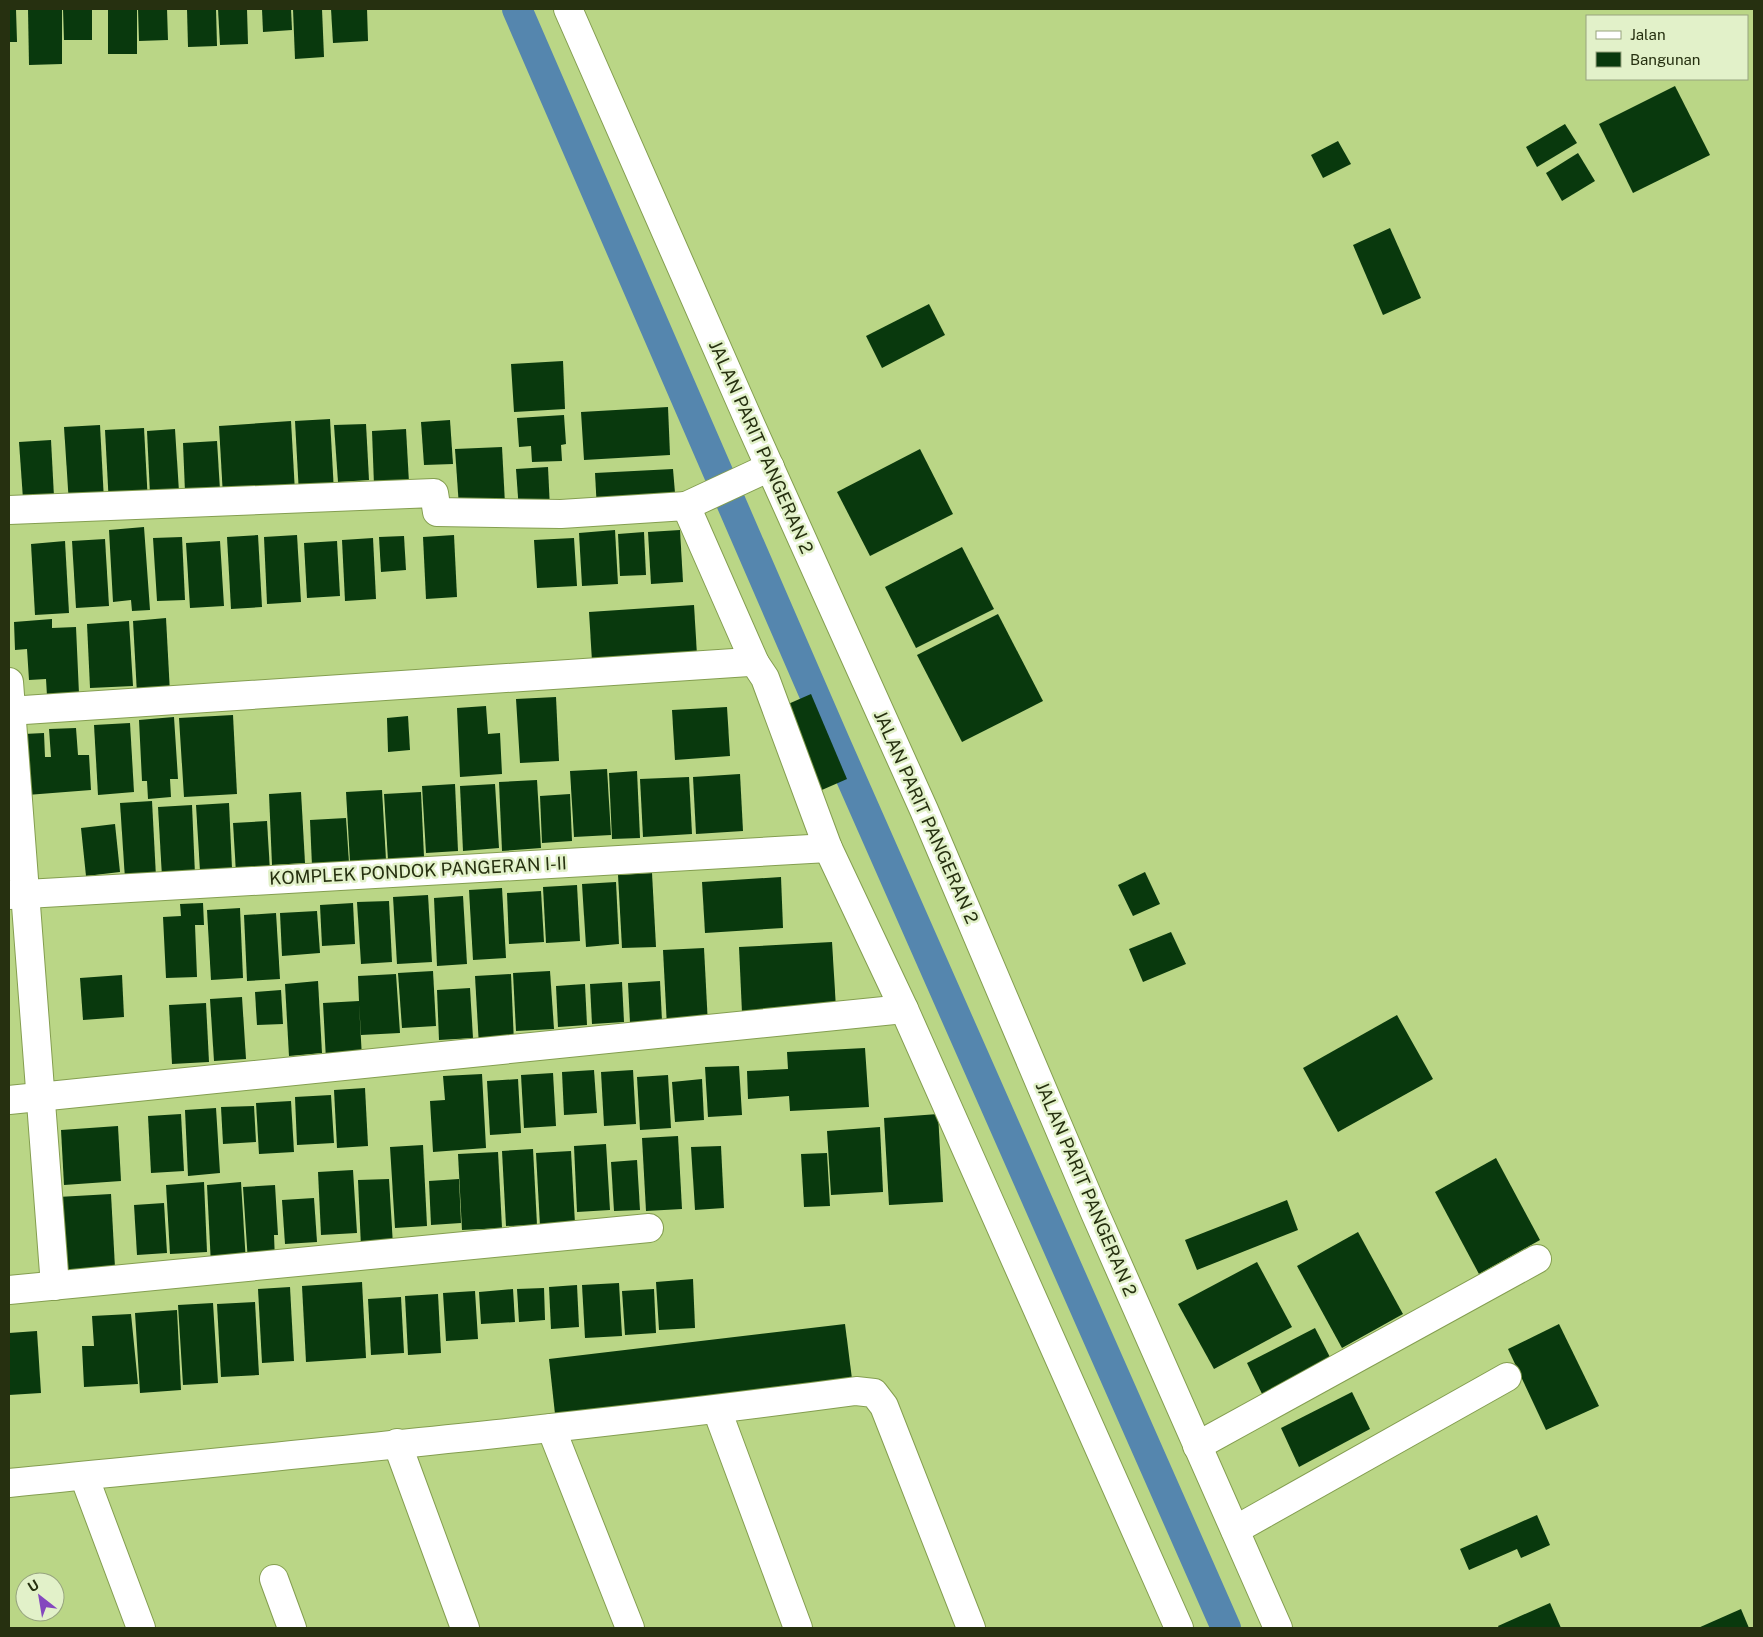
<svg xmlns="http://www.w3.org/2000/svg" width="1763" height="1637" viewBox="0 0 1763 1637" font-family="'Public Sans',sans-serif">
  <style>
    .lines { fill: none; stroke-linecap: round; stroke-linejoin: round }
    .canal { stroke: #5586ae; stroke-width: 30 }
    .building { fill: #09390d }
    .minor-casing { stroke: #849e50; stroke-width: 30 }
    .minor { stroke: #fff; stroke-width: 28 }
    .labels { text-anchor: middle; stroke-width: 5; stroke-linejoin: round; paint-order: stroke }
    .street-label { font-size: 18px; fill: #263010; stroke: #e2f1c9 }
  </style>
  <rect width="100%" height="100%" fill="#bad686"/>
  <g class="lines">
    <path class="canal" d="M517 9 835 742 1226 1628"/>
  </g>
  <g class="building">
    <path d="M9 9H16L17 42H9Z"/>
    <path d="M28 9H62V64L29 65Z"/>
    <path d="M63 9H92V40H64Z"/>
    <rect x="108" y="9" width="29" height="45"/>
    <path d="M138 9H167L168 40 139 41Z"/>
    <path d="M187 9H216L217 46 188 47Z"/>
    <path d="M218 9H247L248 44 220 45Z"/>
    <path d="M262 9H291L292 30 263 32Z"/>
    <path d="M293 9H322L324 57 295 59Z"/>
    <path d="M331 9H367L368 41 333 43Z"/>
    <path d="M1675 86 1710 155 1633 193 1599 124Z"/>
    <path d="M1565 124 1577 143 1537 167 1526 147Z"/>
    <path d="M1338 141 1351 164 1323 178 1311 155Z"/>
    <path d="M1578 153 1595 181 1562 201 1546 173Z"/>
    <path d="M1390 228 1421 298 1383 315 1353 245Z"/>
    <path d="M929 304 945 335 882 368 866 336Z"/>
    <path d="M563 361 565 409 514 412 511 364Z"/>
    <path d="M668 407 670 455 584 460 581 412Z"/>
    <path d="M564 415 566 444 561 445 562 461 532 462 531 446 519 447 517 418Z"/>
    <path d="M330 419 334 492 299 494 295 421Z"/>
    <path d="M450 420 453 464 424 465 421 422Z"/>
    <path d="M291 421 295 492 223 496 219 426Z"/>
    <path d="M366 424 369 480 338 482 334 425Z"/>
    <path d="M100 425 104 501 69 504 64 427Z"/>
    <path d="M144 428 148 503 109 505 105 430Z"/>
    <path d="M175 429 179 492 150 494 147 431Z"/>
    <path d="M406 429 409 483 374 485 372 431Z"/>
    <path d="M51 440 54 497 23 499 19 442Z"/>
    <path d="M217 441 220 490 185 492 183 443Z"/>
    <path d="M502 447 505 504 459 507 455 449Z"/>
    <path d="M920 449 953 514 870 556 837 492Z"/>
    <path d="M548 467 550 509 519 511 516 469Z"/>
    <path d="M673 469 676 505 597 510 595 473Z"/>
    <path d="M144 527 150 610 132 611 131 600 113 602 109 530Z"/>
    <path d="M615 530 618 584 582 586 579 533Z"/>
    <path d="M680 530 683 582 651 584 648 532Z"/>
    <path d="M644 532 646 575 620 576 618 534Z"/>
    <path d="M258 535 262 607 231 609 227 537Z"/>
    <path d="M297 535 301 602 267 604 264 537Z"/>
    <path d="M454 535 457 597 426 599 423 537Z"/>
    <path d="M404 536 406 570 381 572 379 537Z"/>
    <path d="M182 537 185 600 157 601 153 538Z"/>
    <path d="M373 538 376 599 345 601 342 540Z"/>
    <path d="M574 538 577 586 537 588 534 540Z"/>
    <path d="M105 539 109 606 76 608 72 541Z"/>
    <path d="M65 541 69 613 35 615 31 544Z"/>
    <path d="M220 541 224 606 190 608 186 543Z"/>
    <path d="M337 541 340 596 307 598 304 543Z"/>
    <path d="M962 547 994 609 916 648 885 587Z"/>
    <path d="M694 605 697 655 592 661 589 612Z"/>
    <path d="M998 614 1043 701 962 742 917 655Z"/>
    <path d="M166 618 170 693 137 694 133 621Z"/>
    <path d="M52 619V628L76 627 79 694 47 696 46 679 29 680 27 649 15 650 14 622Z"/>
    <path d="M129 621 133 686 90 688 87 624Z"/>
    <path d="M811 694 847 779 815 793 779 708Z"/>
    <path d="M556 697 559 761 520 763 516 699Z"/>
    <path d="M486 706 488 734 500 733 502 774 460 777 457 708Z"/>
    <path d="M727 707 730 756 675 760 672 710Z"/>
    <path d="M233 715 237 794 184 797 179 718Z"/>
    <path d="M408 716 410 750 388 752 387 718Z"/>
    <path d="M174 717 178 779H170L171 797 148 799 147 781H142L139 720Z"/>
    <path d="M130 723 134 792 98 795 94 725Z"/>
    <path d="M76 728 78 755H89L91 790 27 795 24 734 44 733 45 757H51L49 729Z"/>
    <path d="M607 769 611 835 574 837 570 771Z"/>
    <path d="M637 771 640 838 612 839 609 773Z"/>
    <path d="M740 774 743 831 696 834 693 777Z"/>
    <path d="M689 777 692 834 643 837 640 779Z"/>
    <path d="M537 780 541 848 502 851 499 782Z"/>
    <path d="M455 784 458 851 426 853 422 786Z"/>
    <path d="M495 784 499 848 463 851 460 786Z"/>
    <path d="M382 790 386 860 350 862 346 792Z"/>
    <path d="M301 792 305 863 272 865 269 794Z"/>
    <path d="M421 792 424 857 388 860 384 794Z"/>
    <path d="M570 794 572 841 542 843 540 796Z"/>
    <path d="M152 801 156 877 125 879 120 803Z"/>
    <path d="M229 803 232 869 200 871 196 805Z"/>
    <path d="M192 805 195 875 162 877 158 807Z"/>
    <path d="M346 818 349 863 312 866 310 820Z"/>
    <path d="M267 821 270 871 236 873 233 823Z"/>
    <path d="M115 824 120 872 86 876 81 828Z"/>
    <path d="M1145 872 1160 904 1133 916 1118 885Z"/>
    <path d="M652 873 656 947 622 948 618 875Z"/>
    <path d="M781 877 783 928 705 933 702 882Z"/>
    <path d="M616 882 619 944 586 947 582 884Z"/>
    <path d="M577 885 580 941 546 943 543 887Z"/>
    <path d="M502 888 506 958 473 960 469 890Z"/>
    <path d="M541 891 544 942 509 944 507 893Z"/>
    <path d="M428 895 432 962 397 964 393 897Z"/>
    <path d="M463 896 467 964 437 966 434 898Z"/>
    <path d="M389 901 392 962 361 964 357 902Z"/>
    <path d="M203 903 204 925H195L197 977 166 978 163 917 181 916 180 904Z"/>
    <path d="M353 903 355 944 322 946 320 905Z"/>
    <path d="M240 908 243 978 211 980 207 910Z"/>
    <path d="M317 911 320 953 282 956 280 913Z"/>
    <path d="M276 913 280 979 247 981 244 915Z"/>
    <path d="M1171 932 1186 964 1143 982 1129 949Z"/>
    <path d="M832 942 836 1008 742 1013 739 947Z"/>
    <path d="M704 948 708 1025 667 1027 663 950Z"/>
    <path d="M433 971 436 1026 402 1028 398 973Z"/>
    <path d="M550 971 554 1029 516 1031 513 973Z"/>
    <path d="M396 974 400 1033 361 1035 359 1003 362 1058 326 1060 323 1003 359 1001 358 976Z"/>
    <path d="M511 974 514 1043 479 1046 475 976Z"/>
    <path d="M122 975 124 1017 83 1020 80 978Z"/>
    <path d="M318 981 322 1053 289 1056 285 984Z"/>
    <path d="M660 981 662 1021 630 1023 628 983Z"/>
    <path d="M622 982 624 1022 592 1024 590 984Z"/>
    <path d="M585 984 587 1025 558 1027 556 986Z"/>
    <path d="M470 988 473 1038 439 1040 437 990Z"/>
    <path d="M281 990 283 1024 257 1025 255 992Z"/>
    <path d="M242 997 246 1059 214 1061 210 999Z"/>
    <path d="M206 1003 209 1062 172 1064 169 1005Z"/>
    <path d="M1397 1015 1433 1079 1338 1132 1303 1068Z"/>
    <path d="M865 1048 869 1107 790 1111 789 1096 748 1099 747 1071 788 1069 787 1052Z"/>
    <path d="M739 1066 742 1115 708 1117 705 1067Z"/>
    <path d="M594 1070 597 1113 564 1115 562 1072Z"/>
    <path d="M633 1070 636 1124 604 1126 601 1072Z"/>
    <path d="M553 1073 556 1126 524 1128 521 1075Z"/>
    <path d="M482 1074 486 1148 433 1152 430 1101 445 1100 443 1076Z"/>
    <path d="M668 1075 671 1128 640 1130 637 1077Z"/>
    <path d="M518 1079 521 1133 490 1135 487 1081Z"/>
    <path d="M702 1079 704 1120 675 1122 672 1082Z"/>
    <path d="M365 1088 368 1146 337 1148 334 1090Z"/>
    <path d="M331 1095 334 1143 297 1145 295 1097Z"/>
    <path d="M291 1101 294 1152 259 1154 256 1103Z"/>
    <path d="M254 1106 256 1142 223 1144 221 1107Z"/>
    <path d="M216 1108 220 1173 188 1176 185 1110Z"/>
    <path d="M181 1114 184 1171 151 1173 148 1116Z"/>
    <path d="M938 1114 943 1202 889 1205 884 1118Z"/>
    <path d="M118 1126 121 1181 64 1185 61 1130Z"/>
    <path d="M880 1127 883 1192 831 1195 827 1131Z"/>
    <path d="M678 1136 682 1209 646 1211 642 1138Z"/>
    <path d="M606 1144 610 1210 577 1212 574 1146Z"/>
    <path d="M423 1145 427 1226 395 1228 390 1147Z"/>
    <path d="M721 1146 724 1208 695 1210 691 1147Z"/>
    <path d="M533 1149 537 1225 506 1226 502 1151Z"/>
    <path d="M571 1151 575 1224 540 1226 536 1153Z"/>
    <path d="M498 1152 502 1228 462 1230 458 1154Z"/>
    <path d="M827 1153 830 1206 804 1207 801 1154Z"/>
    <path d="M1496 1158 1540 1240 1479 1274 1435 1192Z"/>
    <path d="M637 1160 640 1210 614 1211 611 1162Z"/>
    <path d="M353 1170 357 1233 321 1235 318 1172Z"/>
    <path d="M389 1179 393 1245 361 1247 358 1180Z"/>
    <path d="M459 1179 461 1223 431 1225 429 1181Z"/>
    <path d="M204 1182 207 1252 170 1254 166 1185Z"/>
    <path d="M241 1182 246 1263 211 1265 207 1185Z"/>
    <path d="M275 1185 278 1235H274L275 1261 248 1262 243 1187Z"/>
    <path d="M111 1194 115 1268 62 1271 58 1197Z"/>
    <path d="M314 1198 317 1242 285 1244 282 1200Z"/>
    <path d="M1287 1200 1298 1230 1197 1270 1185 1240Z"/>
    <path d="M164 1203 167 1253 137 1255 134 1205Z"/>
    <path d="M1358 1232 1403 1314 1342 1348 1297 1266Z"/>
    <path d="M1257 1262 1292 1327 1214 1369 1178 1304Z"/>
    <path d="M693 1279 695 1328 659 1330 656 1282Z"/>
    <path d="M362 1282 366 1358 306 1362 302 1286Z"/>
    <path d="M619 1283 622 1336 585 1338 582 1285Z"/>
    <path d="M577 1285 579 1327 551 1329 549 1287Z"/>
    <path d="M290 1287 294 1361 262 1363 258 1289Z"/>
    <path d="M544 1288 545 1320 519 1322 517 1289Z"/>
    <path d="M513 1289 515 1322 481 1324 479 1292Z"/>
    <path d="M654 1289 656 1333 625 1335 622 1291Z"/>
    <path d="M475 1291 478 1339 446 1341 443 1293Z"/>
    <path d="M438 1294 441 1353 408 1355 405 1296Z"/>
    <path d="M401 1297 404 1353 371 1355 368 1299Z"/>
    <path d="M255 1302 259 1375 221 1377 217 1304Z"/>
    <path d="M213 1303 218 1383 183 1385 178 1305Z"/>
    <path d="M177 1310 181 1390 140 1393 135 1313Z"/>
    <path d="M131 1314 138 1384 84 1387 82 1346H94L92 1316Z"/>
    <path d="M845 1324 852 1379 555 1414 549 1359Z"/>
    <path d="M1559 1324 1599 1406 1546 1430 1508 1349Z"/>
    <path d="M1315 1328 1333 1363 1264 1398 1247 1363Z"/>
    <path d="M37 1331 41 1393 9 1395V1333Z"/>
    <path d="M1352 1392 1370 1429 1299 1467 1281 1428Z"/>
    <path d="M1537 1515 1550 1545 1521 1558 1517 1549 1469 1570 1460 1549Z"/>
    <path d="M1550 1603 1561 1628H1499L1498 1626Z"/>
    <path d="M1741 1609 1749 1628H1698Z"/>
  </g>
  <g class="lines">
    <g class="minor-casing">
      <g id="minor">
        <path d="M568 9 749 421 924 810 1095 1213 1278 1628"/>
        <path d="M686 506 770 467"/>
        <path d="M9 510 434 493 437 512 561 514 686 506 755 663"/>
        <path d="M9 682 55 1286"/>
        <path d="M9 711 749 662 755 663 765 678 828 848 904 1009 1179 1628"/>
        <path d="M9 895 828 848"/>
        <path d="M9 1100 904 1009"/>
        <path d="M9 1290 649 1228"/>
        <path d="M717 1410 798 1628"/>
        <path d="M551 1428 630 1628"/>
        <path d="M397 1443 465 1628"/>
        <path d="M1197 1446 1537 1259"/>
        <path d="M84 1476 141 1628"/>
        <path d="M9 1483C291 1455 574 1429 856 1391L874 1393 884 1406 971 1628"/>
        <path d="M1235 1530 1507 1377"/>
        <path d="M274 1579 292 1628"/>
      </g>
    </g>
    <use href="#minor" class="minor"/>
  </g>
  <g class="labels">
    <g class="street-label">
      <text transform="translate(761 447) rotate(66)" y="6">JALAN PARIT PANGERAN 2</text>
      <text transform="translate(926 817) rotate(66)" y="6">JALAN PARIT PANGERAN 2</text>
      <text transform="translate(418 871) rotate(-3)" y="6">KOMPLEK PONDOK PANGERAN I-II</text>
      <text transform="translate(1086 1189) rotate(67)" y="6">JALAN PARIT PANGERAN 2</text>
    </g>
  </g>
  <rect width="1763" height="1637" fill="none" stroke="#263010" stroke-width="20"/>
  <rect x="1586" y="15" width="162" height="65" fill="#e2f1c9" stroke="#97a47f"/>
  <rect x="1596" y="31" width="25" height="8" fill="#ffffff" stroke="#97a47f"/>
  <text x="1630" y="40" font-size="15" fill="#263010">Jalan</text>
  <rect x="1596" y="52" width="25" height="15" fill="#09390d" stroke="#97a47f"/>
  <text x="1630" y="65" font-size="15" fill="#263010">Bangunan</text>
  <g transform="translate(40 1597) rotate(329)"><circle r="24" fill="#e2f1c9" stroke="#97a47f"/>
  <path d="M0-4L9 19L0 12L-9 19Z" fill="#8448be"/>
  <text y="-8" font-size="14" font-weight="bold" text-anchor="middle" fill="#263010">U</text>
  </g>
</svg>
